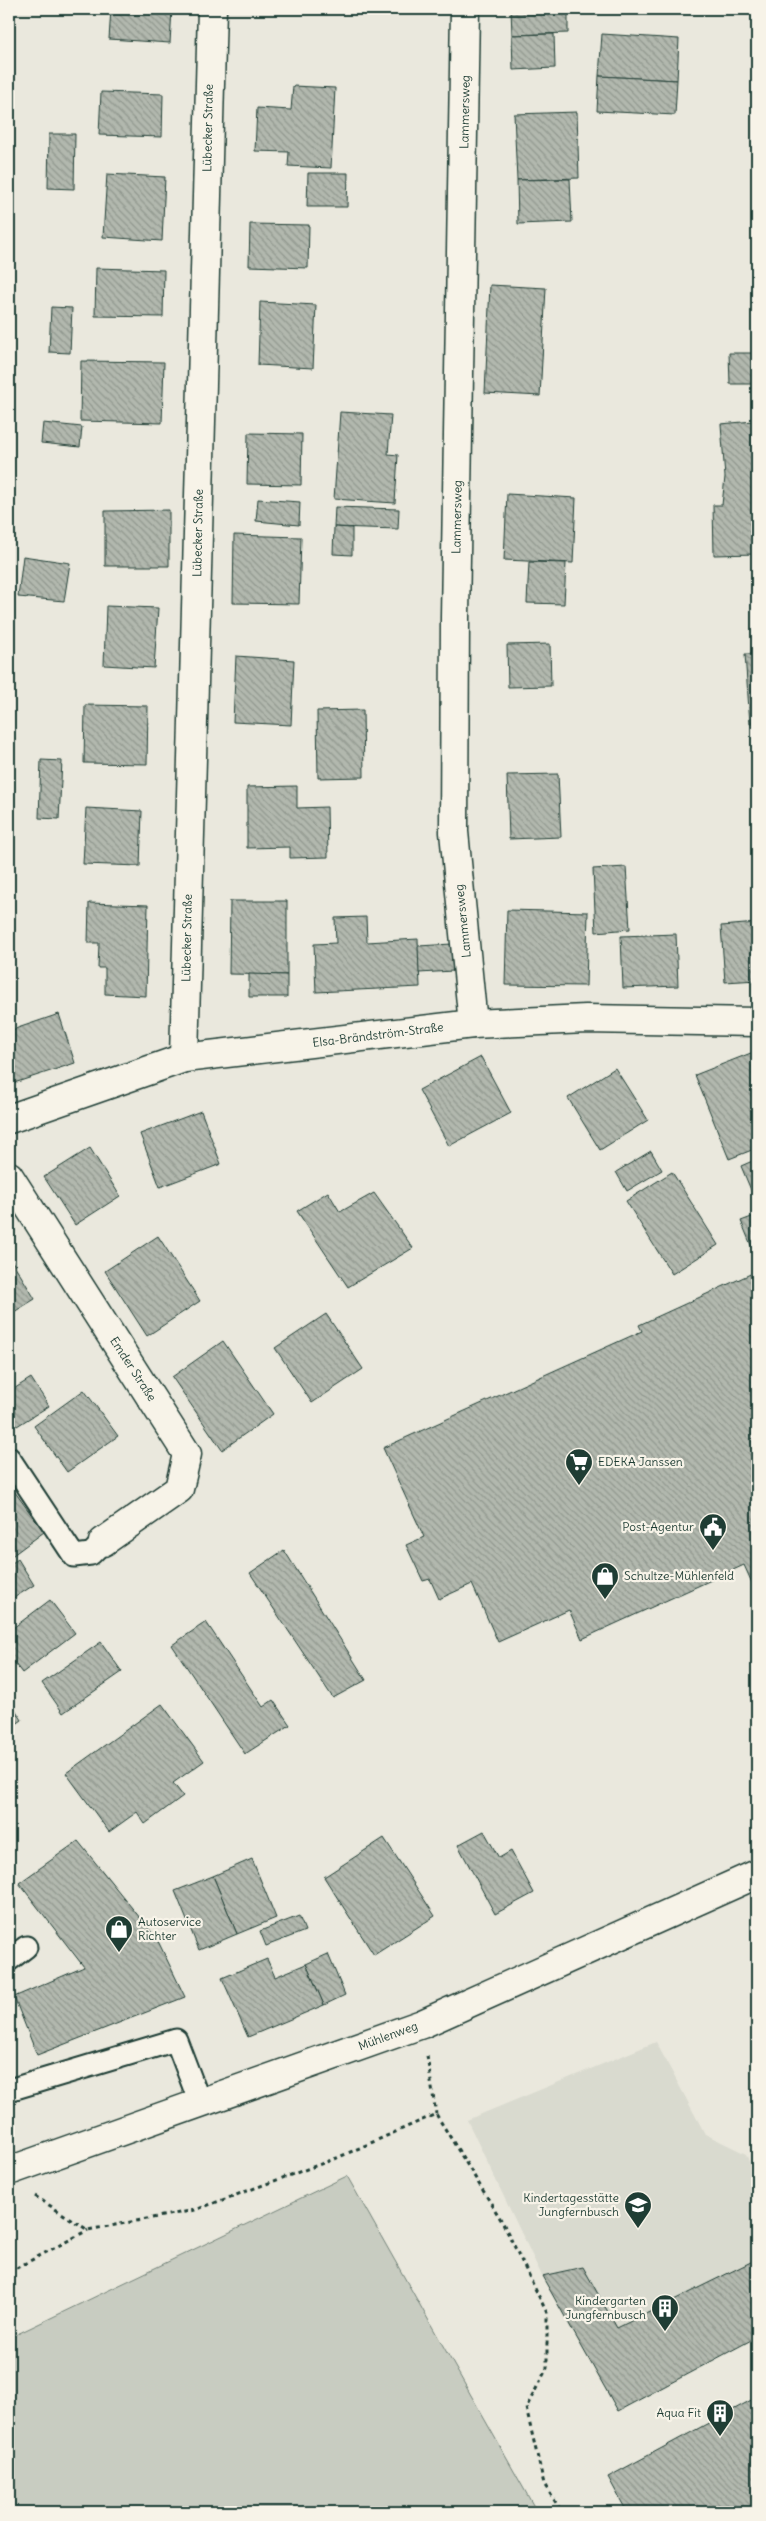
<svg xmlns="http://www.w3.org/2000/svg" width="766" height="2521" viewBox="0 0 766 2521" font-family="Delius,sans-serif">
  <style>
    .built { fill: #d9dacf }
    .pitch { fill: #c8ccc1; stroke: #74847a }
    .building { fill: url(#building-back-hatch); stroke: #1f3d34 }
    .lines { fill: none; stroke-linecap: round; stroke-linejoin: round }
    .lane-casing { stroke: #1f3d34; stroke-width: 25 }
    .street-casing { stroke: #1f3d34; stroke-width: 31 }
    .path { stroke: #1f3d34; stroke-width: 3; stroke-dasharray: 4 4; stroke-linecap: butt }
    .lane { stroke: #f7f3e8; stroke-width: 21 }
    .street { stroke: #f7f3e8; stroke-width: 28 }
    .labels { text-anchor: middle; stroke-width: 4.5; stroke-linejoin: round; paint-order: stroke }
    .street-label { font-size: 12px; fill: #1f3d34; stroke: #f7f3e8 }
    .poi-label { font-size: 12px; fill: #1f3d34; stroke: #f7f3e8; text-anchor: end }
  </style>
  <defs>
    <pattern id="building-back-hatch" width="6" height="6" patternUnits="userSpaceOnUse" patternTransform="scale(1.25)"><rect width="6" height="6" fill="#b2b8ae"/><path d="M-1 5l2 2M0 0l6 6M5-1l2 2" fill="none" stroke="#90978e"/></pattern>
  </defs>
  <rect width="100%" height="100%" fill="#eae8dd"/>
  <filter id="ink" filterUnits="userSpaceOnUse"><feTurbulence type="fractalNoise" baseFrequency=".02" numOctaves="2"/><feDisplacementMap in="SourceGraphic" scale="10" xChannelSelector="R" yChannelSelector="G"/><feConvolveMatrix kernelMatrix="1 2 1 2 8 2 1 2 1" color-interpolation-filters="sRGB"/></filter>
  <g filter="url(#ink)">
    <path class="built" d="M656 2042 705 2134 746 2154 757 2181V2337L618 2411 542 2276 467 2120Z"/>
    <path class="pitch" d="M347 2176 537 2512H9V2338Z"/>
    <g class="building">
      <path d="M111 9H172L170 43 109 39Z"/>
      <path d="M511 9H568V33L512 35Z"/>
      <path d="M554 34 555 68 513 70 512 35Z"/>
      <path d="M602 34 679 39 677 80 599 76Z"/>
      <path d="M599 76 677 80 675 115 597 111Z"/>
      <path d="M293 86 335 88 331 168 288 166 289 152 255 151 257 108 291 110Z"/>
      <path d="M101 92 163 94 162 137 99 135Z"/>
      <path d="M577 112 579 178 517 180 514 114Z"/>
      <path d="M49 134H75L74 189 48 188Z"/>
      <path d="M308 173H348L347 207H307Z"/>
      <path d="M107 174 165 177 162 241 103 237Z"/>
      <path d="M570 179 572 222 518 224 517 180Z"/>
      <path d="M250 224 309 225 308 268 249 266Z"/>
      <path d="M96 268 164 270 163 317 95 316Z"/>
      <path d="M490 285 546 288 540 396 485 393Z"/>
      <path d="M260 302 316 305 313 368 258 365Z"/>
      <path d="M51 307 72 308 70 353 49 352Z"/>
      <path d="M729 353H757V384H730Z"/>
      <path d="M81 361 164 362 162 423 80 421Z"/>
      <path d="M340 412 391 415 388 454 398 455 395 503 334 499Z"/>
      <path d="M753 421 757 478V554L714 555 713 505H722L725 477 721 424Z"/>
      <path d="M43 423 82 427 80 447 41 443Z"/>
      <path d="M248 433 302 434 301 485 247 484Z"/>
      <path d="M507 494 576 498 573 563 504 560Z"/>
      <path d="M258 499 300 502 299 525 256 521Z"/>
      <path d="M335 507 399 509 398 529 334 527Z"/>
      <path d="M169 510V566H105V511Z"/>
      <path d="M334 527 352 528V555L333 554Z"/>
      <path d="M234 535 301 537 299 604 233 603Z"/>
      <path d="M23 556 70 563 64 601 18 597Z"/>
      <path d="M529 562 566 563 564 604 527 603Z"/>
      <path d="M106 606 158 608 154 668 104 665Z"/>
      <path d="M550 644 551 686 508 687 507 645Z"/>
      <path d="M745 654H757V723L750 724Z"/>
      <path d="M236 656 294 660 291 725 233 722Z"/>
      <path d="M85 705 148 706 147 764 84 763Z"/>
      <path d="M363 710 364 777 318 778 317 711Z"/>
      <path d="M41 760 62 761 59 819 39 818Z"/>
      <path d="M558 774 561 837 509 839 507 775Z"/>
      <path d="M297 786V808L327 807 328 857 290 858V847L247 848V787Z"/>
      <path d="M86 808 142 811 140 866 83 864Z"/>
      <path d="M626 867 630 929 596 932 593 869Z"/>
      <path d="M230 901H287V975L229 974Z"/>
      <path d="M89 903 148 905 146 996 105 994V968H98L99 943H88Z"/>
      <path d="M507 910 588 912 586 986 505 985Z"/>
      <path d="M366 917 367 942 418 939 420 987 316 992 314 944 336 943 335 918Z"/>
      <path d="M757 923V980L725 982 721 926Z"/>
      <path d="M676 934 678 986 623 988 621 936Z"/>
      <path d="M452 944 453 971 419 973 418 946Z"/>
      <path d="M249 974 287 975V997H249Z"/>
      <path d="M59 1014 75 1063 14 1083 9 1068V1031Z"/>
      <path d="M756 1051 757 1148 729 1159 695 1075Z"/>
      <path d="M481 1057 511 1113 449 1146 419 1090Z"/>
      <path d="M615 1068 648 1120 600 1150 568 1098Z"/>
      <path d="M201 1111 221 1164 160 1187 140 1134Z"/>
      <path d="M90 1148 120 1196 75 1225 44 1177Z"/>
      <path d="M651 1151 662 1170 627 1191 616 1172Z"/>
      <path d="M757 1159V1202H756L741 1166Z"/>
      <path d="M672 1172 718 1245 672 1274 626 1201Z"/>
      <path d="M328 1192 340 1212 374 1193 413 1248 348 1287 297 1211Z"/>
      <path d="M757 1215V1254L755 1255 741 1221Z"/>
      <path d="M158 1236 200 1301 147 1336 105 1271Z"/>
      <path d="M9 1256 35 1299 9 1315Z"/>
      <path d="M757 1271V1594L744 1565 582 1639 569 1610 498 1642 472 1584 439 1599 430 1579 423 1581 406 1545 424 1537 383 1448 642 1331 639 1325Z"/>
      <path d="M326 1314 363 1369 312 1403 275 1348Z"/>
      <path d="M223 1341 273 1414 222 1450 172 1377Z"/>
      <path d="M31 1378 49 1406 17 1426 9 1412V1392Z"/>
      <path d="M84 1390 118 1436 67 1472 34 1426Z"/>
      <path d="M9 1484 44 1532 9 1558Z"/>
      <path d="M284 1550 366 1680 333 1698 250 1573Z"/>
      <path d="M18 1559 34 1585 9 1601V1565Z"/>
      <path d="M50 1600 75 1633 22 1673 9 1656V1631Z"/>
      <path d="M206 1622 263 1707 273 1700 290 1725 245 1754 172 1645Z"/>
      <path d="M101 1642 122 1672 63 1713 42 1683Z"/>
      <path d="M9 1700 22 1720 9 1729Z"/>
      <path d="M162 1704 204 1761 173 1783 183 1796 145 1824 137 1812 109 1832 66 1773Z"/>
      <path d="M484 1831 499 1858 511 1851 534 1893 495 1914 458 1845Z"/>
      <path d="M384 1838 435 1916 374 1955 324 1877Z"/>
      <path d="M78 1841 157 1939 185 1997 37 2055 14 1997 84 1967 19 1883Z"/>
      <path d="M252 1859 276 1918 237 1934 213 1876Z"/>
      <path d="M213 1876 237 1934 199 1950 175 1891Z"/>
      <path d="M299 1916 305 1931 266 1946 260 1931Z"/>
      <path d="M328 1954 345 1995 324 2005 306 1964Z"/>
      <path d="M267 1959 275 1977 306 1964 324 2005 248 2037 222 1978Z"/>
      <path d="M757 2259V2337L618 2411 542 2276 583 2267 617 2328Z"/>
      <path d="M757 2397V2512H627L608 2477Z"/>
    </g>
    <g class="lines">
      <g class="lane-casing">
        <g id="lane">
          <path d="M9 1458 74 1556 91 1554 103 1542"/>
          <path d="M9 1960 26 1947"/>
          <path d="M9 2090 176 2040 200 2103"/>
        </g>
      </g>
      <g class="street-casing">
        <g id="street">
          <path d="M465 9 455 617 454 832 473 1024"/>
          <path d="M184 1058 212 9"/>
          <path d="M9 1119 184 1058 473 1024 586 1019 757 1022"/>
          <path d="M9 1176 187 1454 179 1489 103 1542"/>
          <path d="M9 2171 422 2024 757 1874"/>
        </g>
      </g>
      <g class="path">
        <path d="M427 2056 436 2114"/>
        <path d="M35 2196 88 2230 195 2210 337 2158 436 2114 503 2223 547 2313V2368L526 2408 544 2484 562 2512"/>
        <path d="M9 2272 88 2230"/>
      </g>
      <use href="#lane" class="lane"/>
      <use href="#street" class="street"/>
    </g>
  </g>
  <defs>
    <g id="supermarket-pin" transform="scale(1.4375)"><path d="M0 17L-7.5 6A9.5 9.5 0 1 1 7.5 6Z" fill="#1f3d34" stroke="#f7f3e8"/><path d="M-6-5.5h2.5l.6 2H6L4.5 2H-2.5L-4.4-4H-6ZM-1.5 3.2a1.3 1.3 0 1 0 .1 0ZM3 3.2a1.3 1.3 0 1 0 .1 0Z" fill="#fff"/></g>
    <g id="civic-pin" transform="scale(1.4375)"><path d="M0 17L-7.5 6A9.5 9.5 0 1 1 7.5 6Z" fill="#1f3d34" stroke="#f7f3e8"/><path d="M-.6-6.5H3V-4.5H.6V-3L4-1V1h2V6H-6V1h2V-1L-.6-3ZM-1.2 2.5V6h2.4V2.5Z" fill="#fff"/></g>
    <g id="shop-pin" transform="scale(1.4375)"><path d="M0 17L-7.5 6A9.5 9.5 0 1 1 7.5 6Z" fill="#1f3d34" stroke="#f7f3e8"/><path d="M-5-2.5h2.3a2.7 3.5 0 0 1 5.4 0H5L5.5 6h-11ZM-1.5-2.5h3a1.5 2.3 0 0 0-3 0Z" fill="#fff"/></g>
    <g id="school-pin" transform="scale(1.4375)"><path d="M0 17L-7.5 6A9.5 9.5 0 1 1 7.5 6Z" fill="#1f3d34" stroke="#f7f3e8"/><path d="M0-5L7-2L0 1L-7-2ZM-4 1L0 2.5L4 1V4Q0 6-4 4Z" fill="#fff"/></g>
    <g id="building-pin" transform="scale(1.4375)"><path d="M0 17L-7.5 6A9.5 9.5 0 1 1 7.5 6Z" fill="#1f3d34" stroke="#f7f3e8"/><path d="M-4-6H4V6H1V3H-1V6H-4ZM-2.5-4.3h1.7v1.8h-1.7ZM.8-4.3h1.7v1.8H.8ZM-2.5-1h1.7V.8h-1.7ZM.8-1h1.7V.8H.8Z" fill="#fff"/></g>
  </defs>
  <g fill-rule="evenodd">
    <use href="#supermarket-pin" x="579" y="1462"/>
    <use href="#civic-pin" x="713" y="1527"/>
    <use href="#shop-pin" x="605" y="1576"/>
    <use href="#shop-pin" x="119" y="1929"/>
    <use href="#school-pin" x="638" y="2205"/>
    <use href="#building-pin" x="665" y="2308"/>
    <use href="#building-pin" x="720" y="2413"/>
  </g>
  <g class="labels">
    <g class="street-label">
      <text transform="translate(465 112) rotate(-89)" y="4">Lammersweg</text>
      <text transform="translate(208 128) rotate(-89)" y="4">Lübecker Straße</text>
      <text transform="translate(457 517) rotate(-89)" y="4">Lammersweg</text>
      <text transform="translate(198 533) rotate(-89)" y="4">Lübecker Straße</text>
      <text transform="translate(463 921) rotate(-96)" y="4">Lammersweg</text>
      <text transform="translate(187 938) rotate(-89)" y="4">Lübecker Straße</text>
      <text transform="translate(378 1035) rotate(-7)" y="4">Elsa-Brändström-Straße</text>
      <text transform="translate(133 1369) rotate(57)" y="4">Emder Straße</text>
      <text transform="translate(388 2036) rotate(-20)" y="4">Mühlenweg</text>
    </g>
    <g class="poi-label">
      <text x="598" y="1466" text-anchor="start">EDEKA Janssen</text>
      <text x="694" y="1531">Post-Agentur</text>
      <text x="624" y="1580" text-anchor="start">Schultze-Mühlenfeld</text>
      <text x="138" y="1926" text-anchor="start">Autoservice<tspan x="138" dy="14">Richter</tspan></text>
      <text x="619" y="2202">Kindertagesstätte<tspan x="619" dy="14">Jungfernbusch</tspan></text>
      <text x="646" y="2305">Kindergarten<tspan x="646" dy="14">Jungfernbusch</tspan></text>
      <text x="701" y="2417">Aqua Fit</text>
    </g>
  </g>
  <rect width="766" height="2521" fill="none" stroke="#f7f3e8" stroke-width="30"/>
  <rect x="15" y="15" width="736" height="2491" fill="none" stroke="#1f3d34" stroke-width="2" filter="url(#ink)"/>
</svg>
